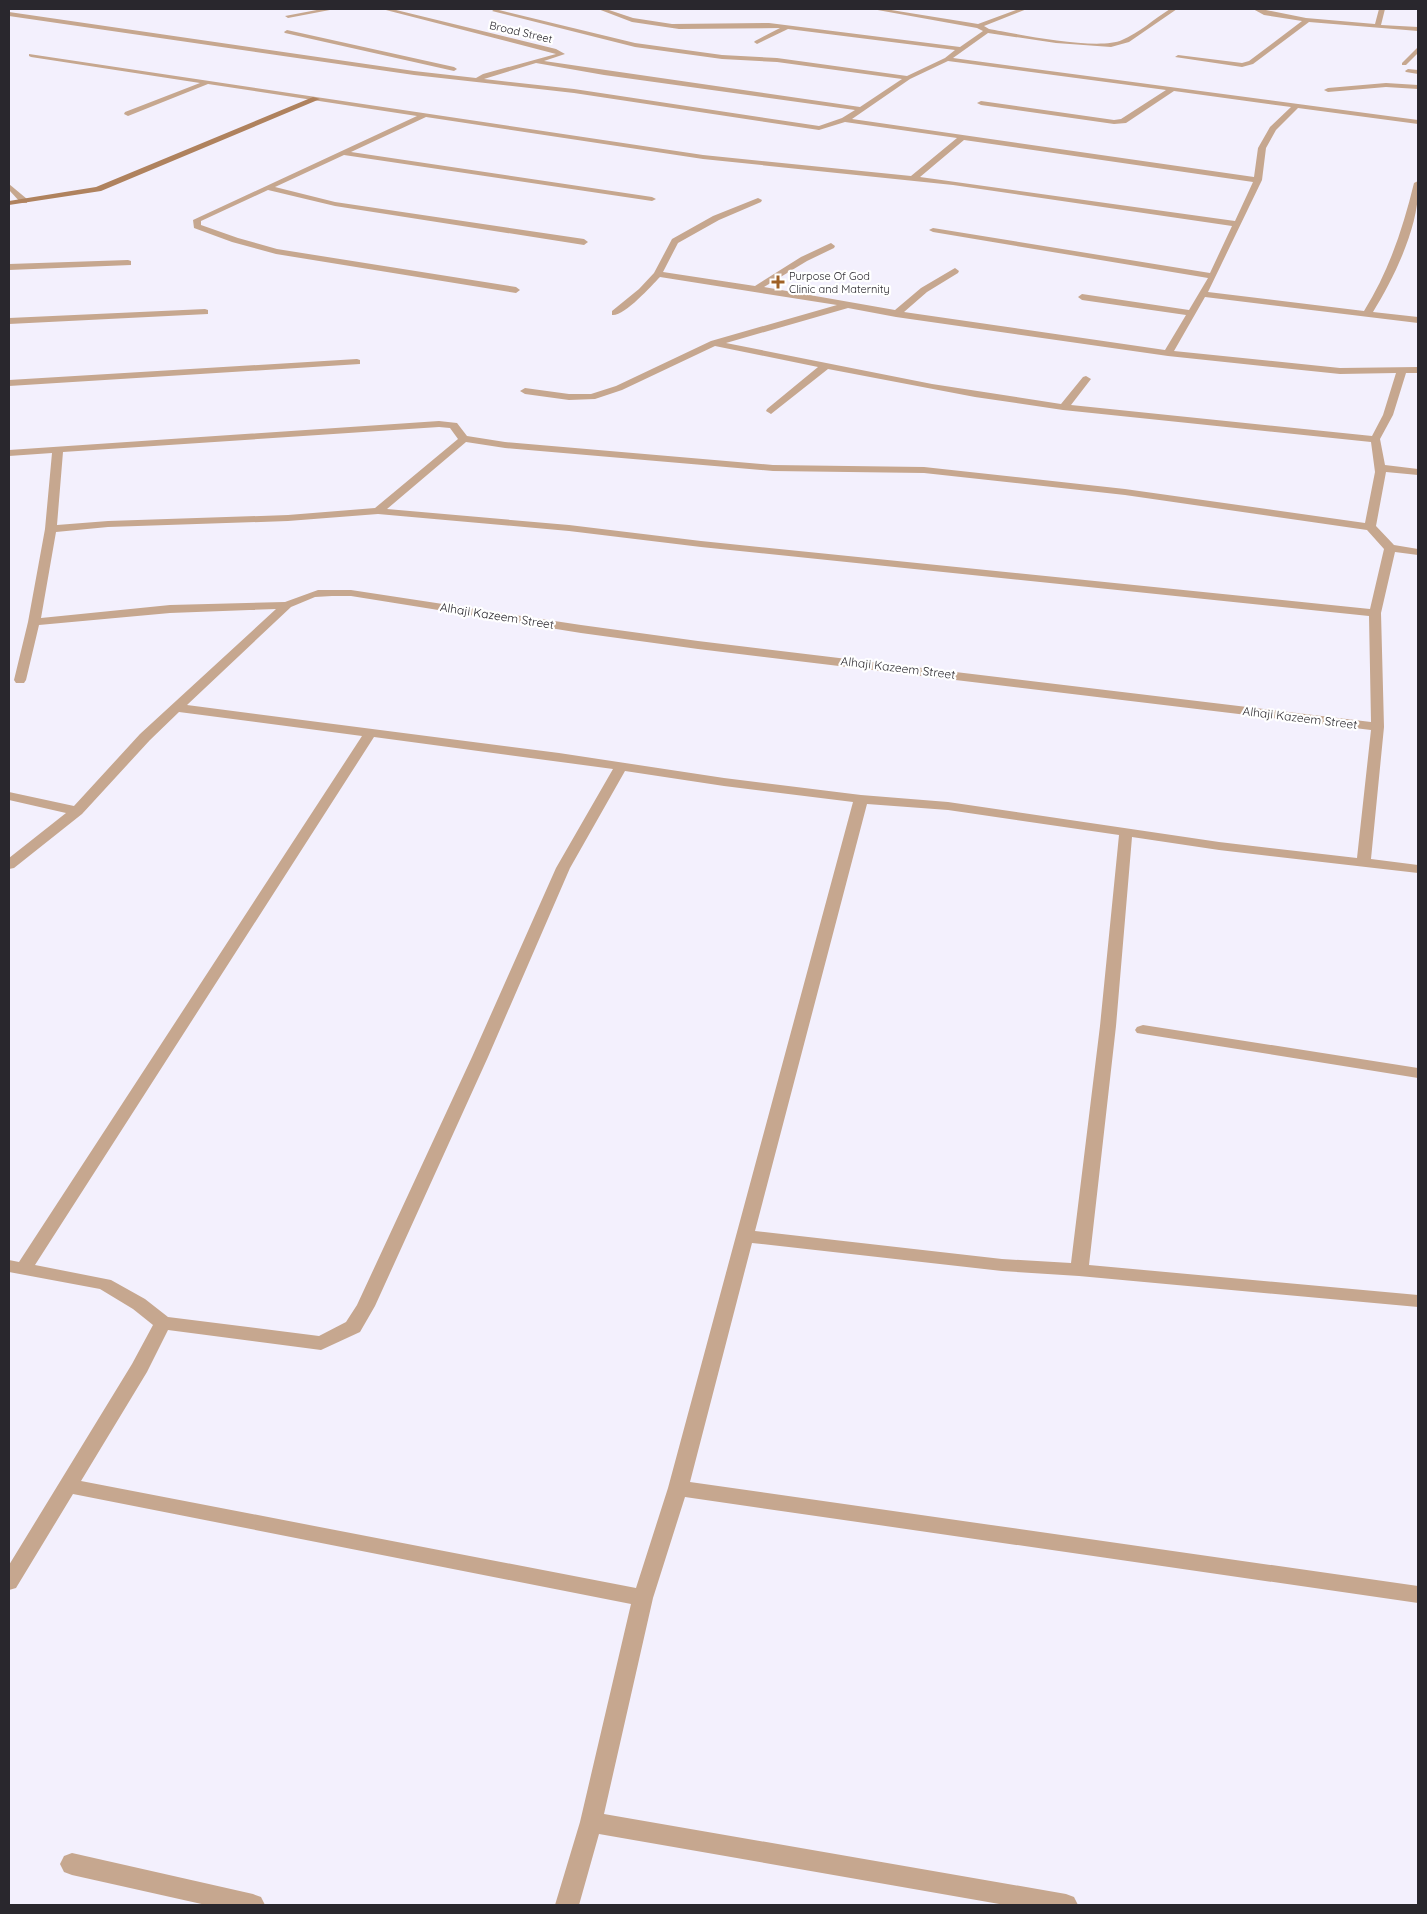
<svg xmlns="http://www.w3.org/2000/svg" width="1427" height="1914" viewBox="0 0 1427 1914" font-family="Quicksand,sans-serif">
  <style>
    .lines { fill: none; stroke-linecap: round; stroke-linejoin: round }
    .street { fill: #c6a78f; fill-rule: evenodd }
    .secondary { fill: #af825e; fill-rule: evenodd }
    .poi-dot { fill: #9f6127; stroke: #fff; stroke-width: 2 }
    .labels { text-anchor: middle; stroke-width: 4.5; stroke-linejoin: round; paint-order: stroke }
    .far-street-label { font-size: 11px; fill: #29272d; stroke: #fff }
    .far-poi-label { font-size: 11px; fill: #29272d; stroke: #fff; text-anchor: start }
    .street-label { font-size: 12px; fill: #29272d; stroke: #fff }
  </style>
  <rect width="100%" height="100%" fill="#f3f0fd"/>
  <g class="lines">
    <g class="street">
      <path d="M322 9H335L288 18 285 16Z"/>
      <path d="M382 9H392L556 49 565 54 544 61 860 107 902 79 777 62 722 59 635 47 492 11 495 9 635 43 722 55 777 58 907 76 945 58 955 50 788 29 757 44 754 42 755 41 780 28 679 29 632 22 598 9H606L633 18 672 24 769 23 960 47 983 31 977 28 872 9H885L978 24 1019 9H1027L984 26 989 29C1017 34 1098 51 1122 40 1139 33 1154 19 1170 9H1177L1129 42 1111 47 1056 43 988 33 953 58 1418 120V124L1298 108 1276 130 1266 148 1262 180 1208 292 1364 311C1389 271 1403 228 1414 183L1418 181C1421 223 1395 276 1373 312L1418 317V323L1205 297 1174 351 1340 368 1418 367V373H1406L1393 415 1380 439 1385 465 1418 469V475L1386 472 1376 526 1394 545 1418 549V555L1395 552 1381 613 1384 727 1371 859 1418 865V873L1219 850 1132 837 1116 1026 1089 1265 1418 1295V1307L1079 1276 1002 1271 752 1243 690 1482 1418 1586V1603L685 1497 653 1598 604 1814 1066 1894 1074 1897 1078 1905H1005L599 1834 579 1905H555L580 1822 631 1604 73 1494 16 1588 9 1590V1565L132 1364 153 1325 133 1309 100 1289 9 1272V1260L19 1262 362 736 179 712 150 740 82 814 14 868 9 869V858L66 813 9 800V792L74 806 140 734 276 609 170 613 39 625 26 680 24 683H16L14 680 28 622 45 529 52 453 9 456V450L439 421 457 423 467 436 505 442 773 465 924 467 1125 489 1365 523 1375 472 1371 442 1063 410 975 397 828 369 771 414 766 411 767 409 818 367 715 346 622 390 595 399 569 400 525 394 520 391 525 388 569 394H591L616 386 711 341 837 305 660 277C651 286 624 317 612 315V311L639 289 654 273 672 239 713 216 758 198 762 200 761 202 719 220 678 243 663 272 755 286 801 257 831 243 835 246 834 248 807 261 764 287 895 310 921 288 955 268 959 271 958 273 927 292 904 312 1165 350 1186 315 1082 300 1078 297 1082 294 1189 310 1208 278 933 232 929 230 933 228 1210 273 1232 226 953 185 703 159 426 117 351 152 652 197 656 199 652 201 344 155 275 187 335 202 584 239 588 242 584 245 335 206 268 190 201 221V225L238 238 277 249 516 287 520 290 516 293 276 254 232 242 194 228 193 220 417 116 208 84 128 116 124 114 125 112 200 83 31 57 29 56V54L703 155 911 176 957 138 845 122 819 130 574 93 414 75 9 16V12L414 71 476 78 483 74 556 54ZM948 61 1166 90 1121 119 1114 120 981 101 977 103 981 105 1114 124 1126 123 1174 91 1291 107 1270 127 1258 148 1254 177 852 119 910 79ZM536 63 604 75 855 110 842 118 819 126 574 89 484 79ZM964 140 1253 182 1235 221 920 177ZM848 308 896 317 1168 356 1340 374 1396 373 1383 415 1372 436 1071 405 1091 379 1086 376 1083 377 1061 404 932 384 726 343ZM439 427 450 428 458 439 375 508 288 515 108 521 57 525 63 452ZM466 442 505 448 773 471 924 473 1125 495 1367 530 1384 549 1370 609 701 541 569 525 387 509ZM378 514 569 531 701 547 1369 616 1371 722 698 641 581 625 351 590H318L285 602 170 605 41 618 56 532 108 527 288 521ZM332 596H351L581 633 698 649 1371 730 1357 858 1219 842 948 802 861 795 724 778 559 753 187 705 291 607 315 597ZM374 737 613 769 556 868 472 1057 357 1305 346 1322 319 1336 168 1317 145 1299 111 1280 35 1265ZM625 771 724 786 853 802 668 1488 636 1588 81 1481 147 1372 168 1330 321 1350 360 1332 375 1306 488 1057 570 868ZM867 804 948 810 1119 835 1100 1026 1071 1263 1002 1259 755 1231Z"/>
      <path d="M1253 9H1261L1306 18 1375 24 1379 9H1385L1381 25 1418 27V31L1309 22 1253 64 1242 67 1175 57 1178 55 1242 63 1249 61 1302 21 1264 15Z"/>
      <path d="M287 30 454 67 457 69 454 71 285 33 284 32Z"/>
      <path d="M1418 47V53L1406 65H1402V63Z"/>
      <path d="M1408 69 1418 70V74L1406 72 1405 71Z"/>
      <path d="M1386 83 1418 85V89L1386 87 1328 92 1324 90 1328 88Z"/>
      <path d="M9 184 27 199V203H21L9 190Z"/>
      <path d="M128 260 131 261V265L9 270V264Z"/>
      <path d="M205 309 208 310V314L9 324V318Z"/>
      <path d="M357 359 360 360V364L9 386V380Z"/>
      <path d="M1143 1025 1418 1068V1078L1137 1033 1135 1030 1137 1027Z"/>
      <path d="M72 1853 253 1894 261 1897 265 1905H206L72 1875 64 1872 60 1864 64 1856Z"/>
    </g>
    <path class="secondary" d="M313 97 320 99 101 191 9 205V201L96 187Z"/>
  </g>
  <path class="poi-dot" d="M775.5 274.5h5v5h5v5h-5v5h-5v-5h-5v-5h5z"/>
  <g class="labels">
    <g class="far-street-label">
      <text transform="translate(521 32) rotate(13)" y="4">Broad Street</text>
    </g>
    <g class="far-poi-label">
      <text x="789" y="280">Purpose Of God<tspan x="789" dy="13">Clinic and Maternity</tspan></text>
    </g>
    <g class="street-label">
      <text transform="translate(497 616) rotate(9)" y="4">Alhaji Kazeem Street</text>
      <text transform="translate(898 668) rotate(7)" y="4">Alhaji Kazeem Street</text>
      <text transform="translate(1300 718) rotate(7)" y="4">Alhaji Kazeem Street</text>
    </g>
  </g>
  <rect width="1427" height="1914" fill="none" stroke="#29272d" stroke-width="20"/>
</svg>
